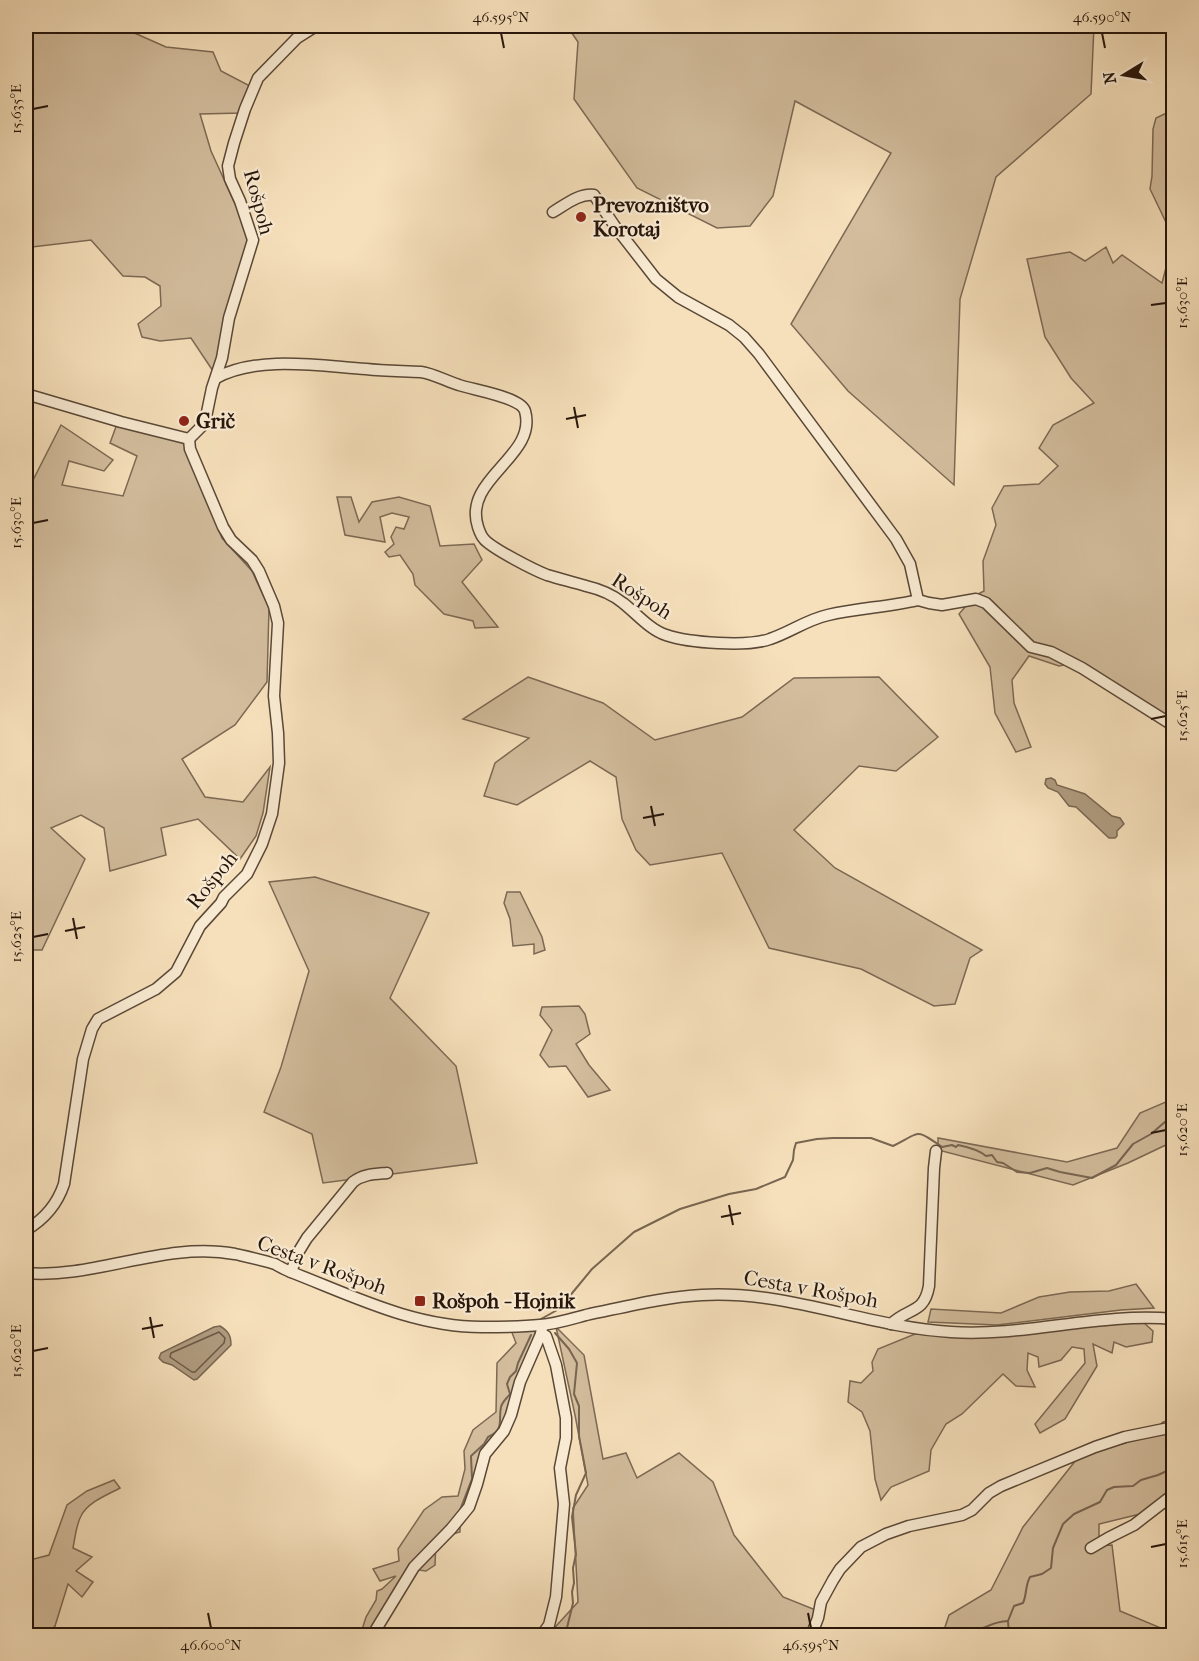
<svg xmlns="http://www.w3.org/2000/svg" width="1199" height="1661" viewBox="0 0 1199 1661" font-family="'IM FELL French Canon',serif">
  <style>
    .green { fill: #d3bd9d; stroke: #7c6954; stroke-width: 1.5 }
    .water { fill: #af9b7f; stroke: #786551; stroke-width: 1.5 }
    .lines { fill: none; stroke-linecap: round; stroke-linejoin: round }
    .shore { stroke: #6a5845; stroke-width: 1.5 }
    .stream { stroke: #786551; stroke-width: 2 }
    .minor-casing { stroke: #5a4837; stroke-width: 13 }
    .minor { stroke: #f9ebd3; stroke-width: 10 }
    .ticks { fill: none; stroke: #26150b; stroke-width: 2 }
    .poi-dot { fill: #8f2418; stroke: #f9ebd3; stroke-width: 2 }
    .labels { text-anchor: middle; stroke-width: 4.5; stroke-linejoin: round; paint-order: stroke }
    .street-label { font-size: 21px; fill: #26150b; stroke: #f9ebd3 }
    .poi-label { font-size: 21px; font-weight: bold; fill: #26150b; stroke: #f9ebd3; text-anchor: start }
    .neatline { fill: none; stroke: #26150b; stroke-width: 2 }
    .ticks-label { font-size: 15px; text-anchor: middle; fill: #26150b }
  </style>
  <rect width="100%" height="100%" fill="#f6e0bb"/>
  <filter id="stains"><feTurbulence type="fractalNoise" baseFrequency=".00333" numOctaves="4"/><feColorMatrix values="0 0 0 0 .2 0 0 0 0 .09 0 0 0 0 .02 0 0 0 .5 -.17"/></filter>
  <radialGradient id="worn" r=".72"><stop offset=".6" stop-color="#630" stop-opacity="0"/><stop offset="1" stop-color="#630" stop-opacity=".3"/></radialGradient>
  <g class="green">
    <path d="M26 26H125L130 31 166 47 213 52 221 71 252 87 242 113 200 114 211 151 247 230 248 251 223 342 213 371 191 338 160 341 142 337 138 324 161 306 160 286 145 277 123 276 91 240 32 247 26 240Z"/>
    <path d="M567 26H1094L1091 94 996 177 960 299 954 485 848 391 791 324 891 153 795 101 773 196 750 226 717 228 637 188 574 99 578 42Z"/>
    <path d="M1173 110V237L1150 189 1152 176 1153 129 1156 118Z"/>
    <path d="M1173 241V721L1079 662 1059 666 1029 656 1012 680 1014 703 1031 747 1016 752 995 713 990 667 959 614 965 607 968 599 984 591 983 561 996 525 992 508 1004 486 1039 484 1058 466 1039 448 1053 425 1094 403 1071 378 1045 337 1027 259 1070 252 1085 261 1106 247 1113 263 1122 255 1162 283Z"/>
    <path d="M117 424 184 443 222 538 252 571 269 608 267 682 235 725 182 759 205 797 243 802 270 767 263 813 256 836 240 859 198 819 161 828 166 855 110 871 104 828 81 815 51 828 85 859 42 950H26V494L61 425 113 460 104 471 69 461 62 485 123 496 137 456 110 443Z"/>
    <path d="M337 497H351L359 522 372 502 399 497 430 506 440 546 474 544 482 560 462 582 498 627 475 628 473 621 444 614 415 585 413 574 400 555 389 557 385 552 394 544 391 537 396 527 404 529 409 517 392 513 380 517 385 542 345 535Z"/>
    <path d="M528 677 603 703 655 740 742 717 794 678 879 677 938 737 896 771 859 766 794 830 835 868 982 950 970 958 955 1004 934 1006 861 969 769 948 722 853 650 865 636 850 622 819 616 777 590 761 517 805 484 796 495 763 529 738 463 719Z"/>
    <path d="M315 877 429 913 390 998 456 1066 477 1163 323 1183 312 1134 264 1112 281 1067 309 971 269 882Z"/>
    <path d="M507 892H520L542 937 545 950 534 954V944L513 946 510 919 504 903Z"/>
    <path d="M579 1006 585 1014 590 1034 576 1044 589 1065 610 1090 588 1097 566 1066 549 1067 540 1055 552 1030 540 1015 542 1007Z"/>
    <path d="M1173 1093V1148L1168 1144 1128 1163 1073 1185 938 1150V1138L1067 1162 1117 1148 1140 1113 1166 1102Z"/>
    <path d="M1136 1284 1154 1308 1121 1310 997 1325 928 1322 931 1309 1001 1313 1039 1297 1070 1292 1109 1291Z"/>
    <path d="M1143 1322 1153 1331 1152 1342 1126 1347 1114 1342 1112 1353 1093 1344 1097 1366 1065 1419 1040 1433 1035 1424 1085 1363 1084 1349 1072 1347 1061 1360 1039 1367 1038 1357 1028 1353 1027 1370 1035 1387 1016 1386 1003 1374 962 1414 946 1424 931 1450 929 1471 891 1487 881 1500 875 1479 870 1431 862 1412 848 1402 850 1381 861 1383 873 1371 872 1362 878 1349 915 1334 967 1337Z"/>
    <path d="M556 1327 584 1355 603 1459 626 1453 637 1478 679 1453 713 1482 734 1535 783 1597 823 1613 816 1635 547 1636 578 1602 573 1508 588 1485 575 1415Z"/>
    <path d="M538 1329 503 1425 481 1449 475 1480 466 1508 460 1514V1532L436 1539 435 1565 426 1571 411 1569 370 1635 360 1636 366 1617 376 1600 377 1591 382 1589 396 1576 380 1581 373 1569 399 1561 398 1549 424 1510 442 1497 458 1496 465 1469 464 1451 473 1430 496 1412 497 1363 516 1343 511 1330Z"/>
    <path d="M1173 1420V1491L1140 1514 1099 1524V1536L1094 1546 1112 1545 1120 1611 1161 1628 1166 1635 942 1636 949 1615 991 1590 1023 1527 1080 1455 1147 1437 1163 1422Z"/>
    <path d="M114 1480 120 1488C107 1495 88 1502 81 1516 76 1525 75 1538 73 1548L92 1557 76 1571 93 1582 82 1597 68 1584 55 1626 47 1635H26V1561L49 1555 67 1505 87 1491Z"/>
  </g>
  <g class="water">
    <path d="M1051 778 1055 780 1057 785 1085 794 1112 816 1120 818 1124 824 1117 831V836L1115 838H1109L1076 807 1069 806 1058 792 1048 788 1045 784 1046 779Z"/>
    <path d="M220 1326C228 1331 231 1335 231 1345L197 1379 194 1380 172 1365 163 1362 159 1358 161 1353 214 1327Z"/>
  </g>
  <g class="lines">
    <path class="shore" d="M219 1332 225 1338 224 1343 195 1372H192L170 1357 171 1353Z"/>
    <g class="stream">
      <path d="M1171 868 1174 871"/>
      <path d="M541 1319 559 1309 592 1269 634 1232 680 1209 729 1194 756 1189 785 1177 793 1160 794 1150 796 1143 817 1139 833 1138H871L893 1146C921 1132 915 1128 942 1147L952 1145 956 1147 958 1145C968 1147 979 1150 986 1156L992 1155 997 1162 1003 1163 1017 1172 1030 1173 1047 1168 1060 1172 1092 1178 1116 1165 1133 1144 1151 1134 1173 1115 1174 1112"/>
      <path d="M555 1333 569 1349 577 1363 574 1394 579 1406V1436L586 1473 576 1495 572 1517 576 1554 573 1568 574 1583 572 1592 573 1603 565 1636"/>
      <path d="M460 1510 472 1479 471 1456 484 1444 488 1437C505 1430 498 1420 501 1407 502 1402 507 1398 510 1394L507 1384 510 1377 516 1371 518 1363 531 1335"/>
      <path d="M961 1636C967 1632 972 1631 980 1629 993 1625 992 1622 1008 1621"/>
      <path d="M1009 1636 1008 1621 1014 1606 1023 1603C1027 1594 1025 1586 1030 1577L1042 1574 1051 1568 1053 1548 1063 1524 1074 1514 1100 1502 1107 1490 1114 1487 1133 1486 1141 1480 1158 1475 1169 1470 1174 1465"/>
    </g>
    <g class="minor-casing">
      <g id="minor">
        <path d="M553 212C565 205 579 193 594 195L614 225 656 279 678 297 729 325 744 337 759 354 896 539 910 564 918 600"/>
        <path d="M216 378C258 355 320 366 366 369 384 371 403 371 421 372 434 374 446 381 459 385 473 390 521 397 525 411 538 457 462 478 478 527 479 530 481 536 484 539 491 548 534 570 547 575 560 579 573 582 586 586 599 589 612 594 623 603 636 613 650 630 666 635 689 643 748 647 770 639 791 632 806 620 828 615 858 608 889 607 918 600L929 603 942 605 976 599 986 603 1031 647 1051 652 1082 668 1174 726"/>
        <path d="M26 394 121 422 189 439"/>
        <path d="M189 439 202 426 206 417 212 388 222 358 229 318 253 240 240 201 230 179 228 166 234 143 245 109 258 78 297 38 316 26"/>
        <path d="M26 1230C45 1219 57 1205 64 1184L83 1059 92 1029 98 1019 156 989 176 972 200 926 221 903 224 897 247 874 262 844 272 814 279 763 278 733 274 696 278 623 274 606 259 571 252 560 231 540 223 527 190 449 189 439"/>
        <path d="M291 1272 299 1251 307 1238 353 1182C363 1174 375 1174 387 1173"/>
        <path d="M26 1273C96 1279 164 1241 235 1254 248 1257 262 1260 275 1264 280 1267 286 1270 291 1272 353 1296 414 1327 482 1327 501 1327 521 1327 540 1325 556 1324 571 1319 586 1315 625 1307 663 1297 702 1295 788 1290 866 1327 951 1332 1026 1337 1099 1312 1174 1319"/>
        <path d="M891 1324C909 1307 924 1314 929 1286L934 1168 936 1151"/>
        <path d="M1091 1548 1108 1538 1134 1525 1174 1494"/>
        <path d="M372 1636 414 1567 451 1529 469 1507 477 1484 485 1454 504 1431 511 1415 520 1382 541 1334"/>
        <path d="M541 1636 549 1625 556 1597 564 1504 560 1468 566 1438V1418L556 1365 546 1336 541 1334 542 1328"/>
        <path d="M811 1636 818 1618 821 1602 833 1580 840 1569 861 1547 886 1534 909 1526 962 1515 972 1510 989 1493 1001 1486 1095 1447 1125 1437 1174 1427"/>
      </g>
    </g>
    <use href="#minor" class="minor"/>
  </g>
  <path class="ticks" d="M501 33 504 48M1102 33 1105 48M33 109 48 106M1151 305 1166 303M574 407 578 428M566 419 586 415M33 523 48 520M1151 719 1166 716M651 806 655 826M643 818 664 814M73 918 77 939M65 931 85 927M33 937 48 934M1151 1133 1166 1130M729 1205 733 1225M721 1217 741 1213M150 1317 154 1338M142 1329 163 1325M33 1351 48 1348M1151 1547 1166 1544M208 1613 211 1628M808 1613 811 1628"/>
  <g class="poi-dot">
    <circle cx="581" cy="217" r="6"/>
    <circle cx="184" cy="421" r="6"/>
    <rect x="414" y="1295" width="12" height="12" rx="3"/>
  </g>
  <g class="labels">
    <g class="street-label">
      <text transform="translate(259 202) rotate(75)" y="7">Rošpoh</text>
      <text transform="translate(642 596) rotate(33)" y="7">Rošpoh</text>
      <text transform="translate(212 880) rotate(-51)" y="7">Rošpoh</text>
      <text transform="translate(322 1265) rotate(20)" y="7">Cesta v Rošpoh</text>
      <text transform="translate(811 1289) rotate(10)" y="7">Cesta v Rošpoh</text>
    </g>
    <g class="poi-label">
      <text x="593" y="212">Prevozništvo<tspan x="593" dy="24">Korotaj</tspan></text>
      <text x="196" y="428">Grič</text>
      <text x="432" y="1308">Rošpoh - Hojnik</text>
    </g>
  </g>
  <rect width="1199" height="1661" fill="none" stroke="#f6e0bb" stroke-width="66"/>
  <g transform="translate(1124 75) rotate(259)" stroke="#f9ebd3" stroke-width="4.5" paint-order="stroke">
  <path d="M0-4.5L10 22L0 15L-10 22Z" fill="#26150b"/>
  <text y="-9" font-size="16" font-weight="bold" text-anchor="middle" fill="#26150b">N</text>
  </g>
  <rect x="33" y="33" width="1133" height="1595" class="neatline"/>
  <g class="ticks-label">
    <text x="501" y="22">46.595°N</text>
    <text x="1102" y="22">46.590°N</text>
    <text transform="translate(16 109) rotate(-90)" y="5">15.635°E</text>
    <text transform="translate(1182 303) rotate(-90)" y="5">15.630°E</text>
    <text transform="translate(16 523) rotate(-90)" y="5">15.630°E</text>
    <text transform="translate(1182 716) rotate(-90)" y="5">15.625°E</text>
    <text transform="translate(16 937) rotate(-90)" y="5">15.625°E</text>
    <text transform="translate(1182 1130) rotate(-90)" y="5">15.620°E</text>
    <text transform="translate(16 1351) rotate(-90)" y="5">15.620°E</text>
    <text transform="translate(1182 1544) rotate(-90)" y="5">15.615°E</text>
    <text x="211" y="1650">46.600°N</text>
    <text x="811" y="1650">46.595°N</text>
  </g>
  <rect width="100%" height="100%" filter="url(#stains)"/>
  <rect width="100%" height="100%" fill="url(#worn)"/>
</svg>
